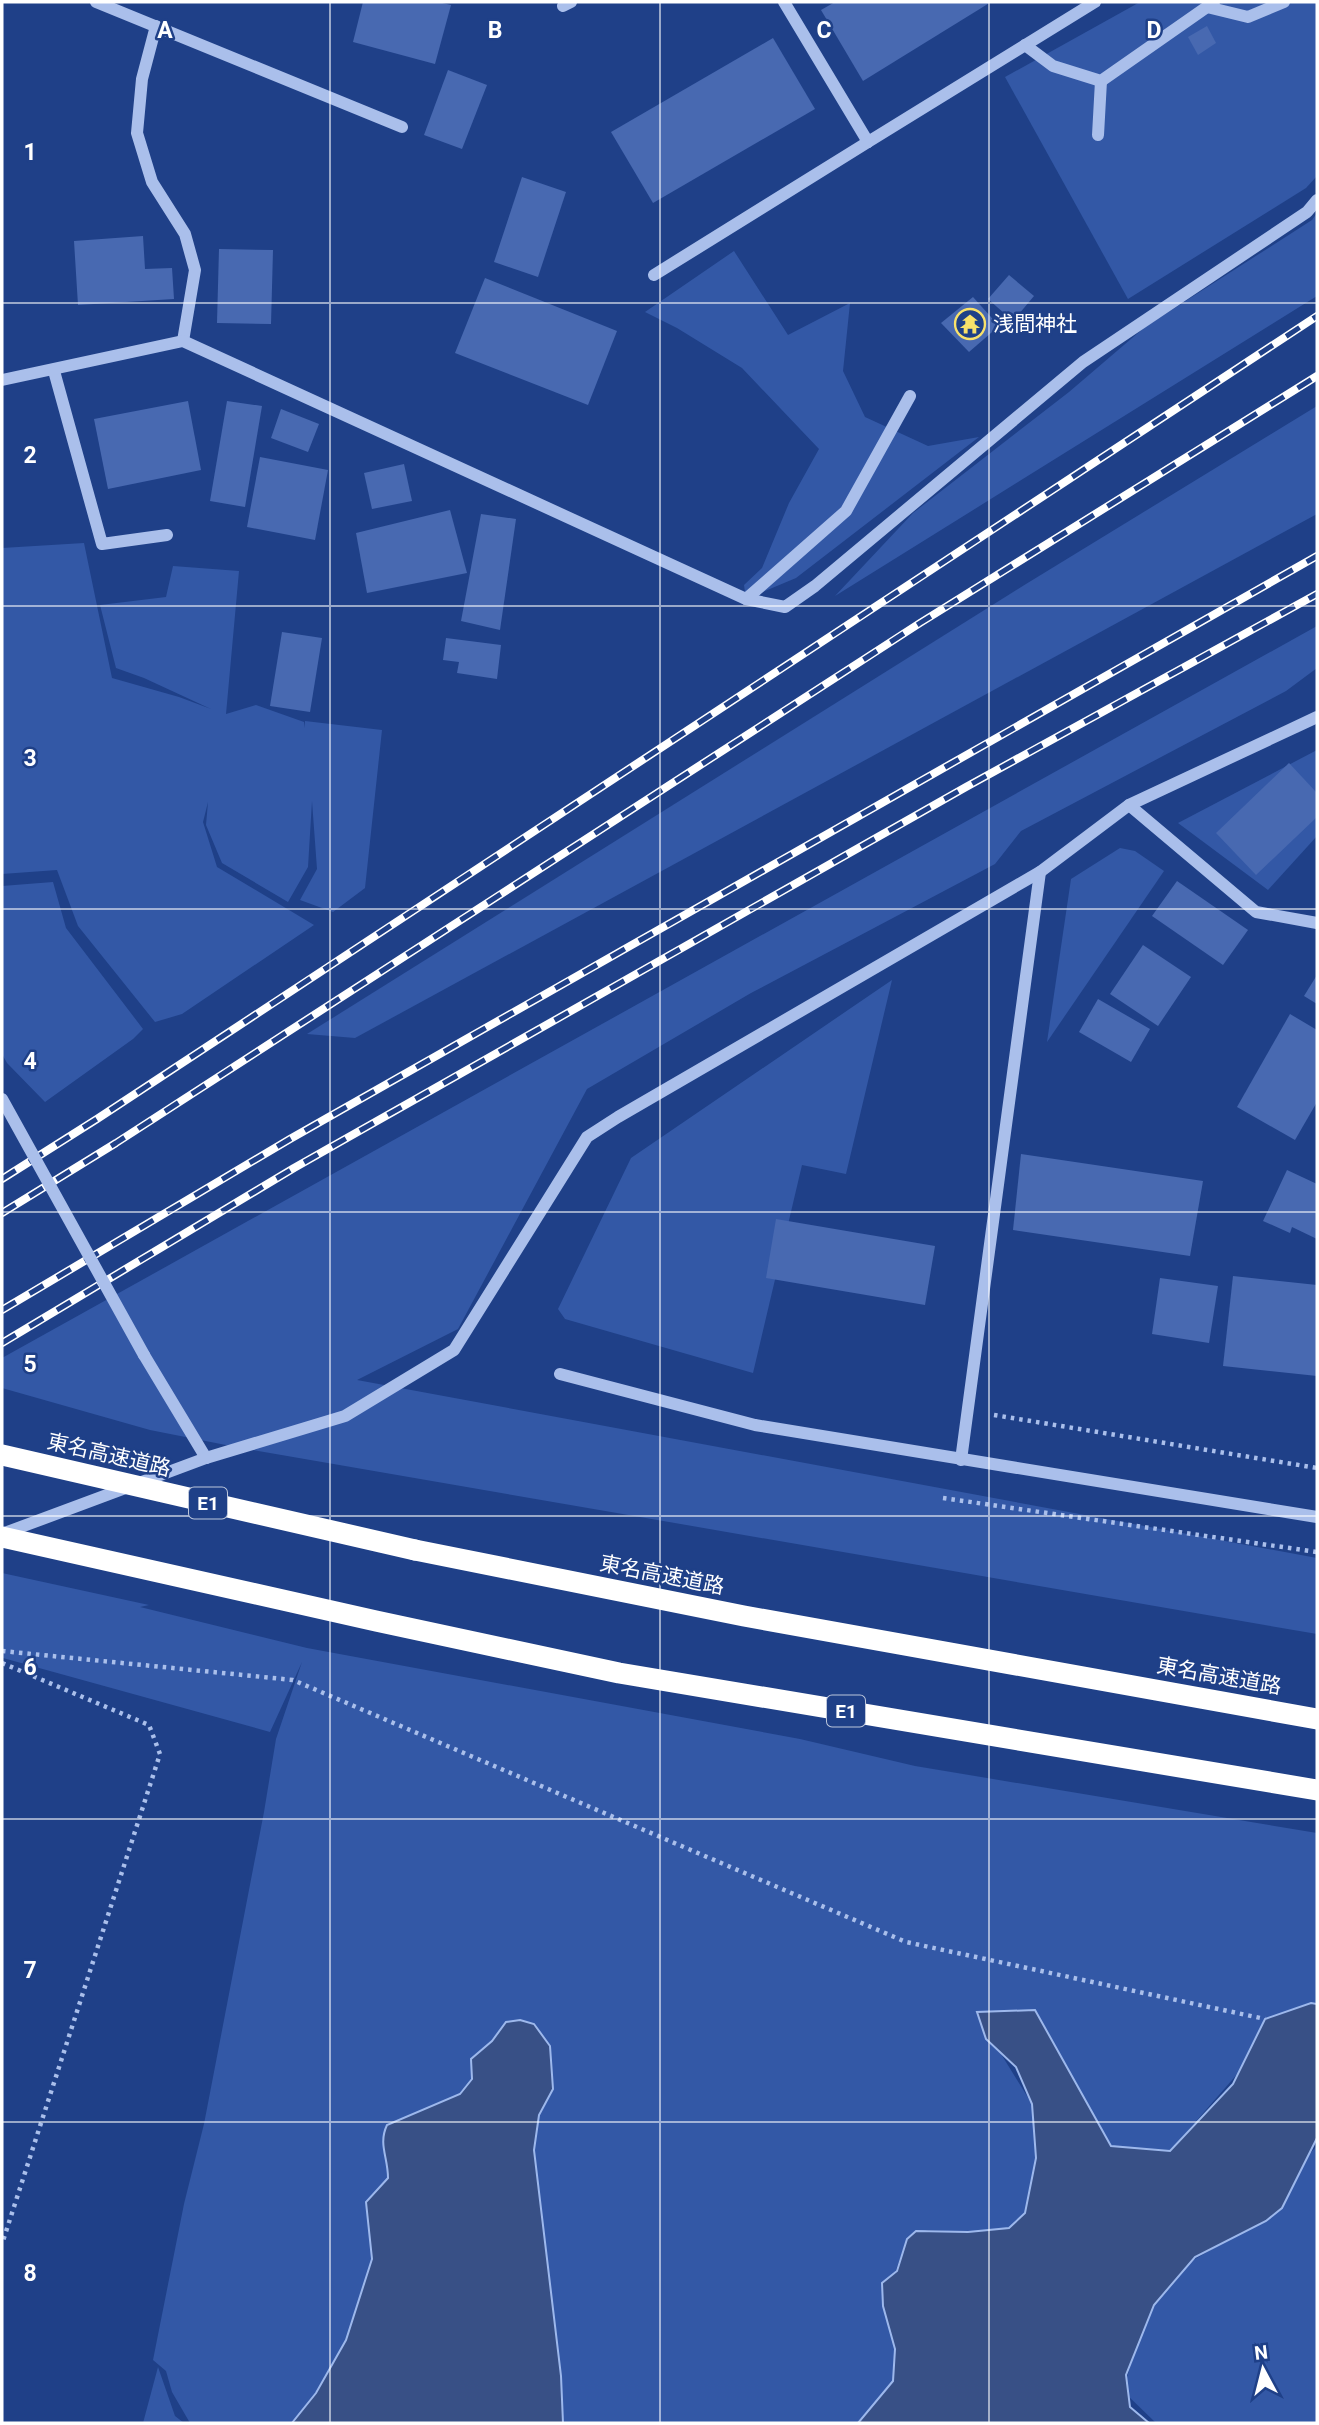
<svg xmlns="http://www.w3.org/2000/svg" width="1319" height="2425" viewBox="0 0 1319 2425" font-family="Roboto,'Noto Sans JP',sans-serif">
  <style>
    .green { fill: #3358a6 }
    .water { fill: #385086; stroke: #9db8ec; stroke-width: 2 }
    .building { fill: #4869b1 }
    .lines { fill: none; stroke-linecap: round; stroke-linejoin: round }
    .path { stroke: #aabfeb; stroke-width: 4.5; stroke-dasharray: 3.5 5; stroke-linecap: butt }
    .minor { stroke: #aabfeb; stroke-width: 12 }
    .highway { stroke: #fff; stroke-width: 21 }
    .rail-casing { stroke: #fff; stroke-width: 8 }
    .rail { stroke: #1f4088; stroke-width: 5; stroke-dasharray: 16; stroke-linecap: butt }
    .minor-bridge { stroke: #aabfeb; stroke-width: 12 }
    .highway-bridge { stroke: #fff; stroke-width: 21 }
    .grid { fill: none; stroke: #fff; stroke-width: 2; stroke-opacity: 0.55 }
    .labels { text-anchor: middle; stroke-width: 5; stroke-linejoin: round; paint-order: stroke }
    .shield { fill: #1f4088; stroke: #bcc6db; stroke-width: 2 }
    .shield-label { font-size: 19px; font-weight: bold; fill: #fff }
    .poi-label { font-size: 21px; fill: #fff; stroke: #1f4088; text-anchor: start }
    .street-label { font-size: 21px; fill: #fff; stroke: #1f4088 }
    .grid-label { font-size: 23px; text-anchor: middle; font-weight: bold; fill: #fff; stroke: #1f4088; stroke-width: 5; stroke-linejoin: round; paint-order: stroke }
  </style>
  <rect width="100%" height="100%" fill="#1f4088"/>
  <g class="green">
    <path d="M1140 2H1317V176L1306 188 1128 299 1005 77Z"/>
    <path d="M1317 213V296L835 596 913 513 1069 392 1145 327 1312 220Z"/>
    <path d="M734 251 788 335 850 303 843 371 865 417 928 446 979 437 796 578 746 599 744 585 762 568 789 503 819 449 742 368 677 328 645 312Z"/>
    <path d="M1317 406V514L355 1038 307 1034 1026 584Z"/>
    <path d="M84 543 112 678 179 697 211 709 144 678 116 668 100 605 166 597 173 566 239 571 226 714 256 705 304 722 305 728V721L382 730 365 888 333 912 300 900 317 869 312 801 308 867 288 902 222 863 206 825 208 802 203 822 217 867 314 925 182 1014 155 1022 78 926 57 870 2 874V548Z"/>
    <path d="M1317 626V668L1286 691 1021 831 995 864 751 993 587 1089 458 1329 357 1380 1317 1558V1634L241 1448 150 1430 2 1388V1358Z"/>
    <path d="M1317 750V836L1268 890 1178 823Z"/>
    <path d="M1120 848 1135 851 1164 871 1047 1042 1071 879Z"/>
    <path d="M53 882 66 928 143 1029 133 1039 45 1102 7 1063 2 1054V886Z"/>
    <path d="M892 980 846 1174 802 1165 753 1373 565 1319 558 1309 631 1158Z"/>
    <path d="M2 1573 149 1605 140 1607 307 1648 800 1739 915 1766 1317 1833V2007L1294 2009 1170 2151 1111 2146 1035 2010 980 2020 1032 2104 1036 2158 1025 2213 1009 2228 968 2232 927 2230 907 2239 883 2306 895 2349 893 2381 858 2423H563L561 2376 534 2150 539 2115 553 2089 381 2328 293 2423H190L172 2392 166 2371 153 2360 184 2204 204 2124 264 1812 276 1739 302 1662 270 1732 3 1658Z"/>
    <path d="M1317 2146V2423H1156L1123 2391 1150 2300 1190 2262 1226 2241Z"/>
    <path d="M158 2367 175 2416 184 2423H143Z"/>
  </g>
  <g class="water">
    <path d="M1311 2003 1317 2004V2138L1282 2208 1266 2221 1195 2257 1154 2305 1126 2375 1130 2407 1149 2423H858L893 2381 895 2349 883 2306 882 2283 897 2271 907 2239 916 2231 968 2232 1009 2228 1025 2213 1036 2158 1032 2104 1016 2067 986 2039 977 2012 1035 2010 1111 2146 1170 2151 1233 2084 1265 2019Z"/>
    <path d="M520 2020 534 2024 550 2046 553 2089 539 2115 534 2150 561 2376 563 2423H292L316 2393 346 2340 372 2259 366 2202 388 2178C388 2157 378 2144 387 2125L460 2094 472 2079 471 2059 492 2041 506 2022Z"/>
  </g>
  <g class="building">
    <path d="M363 2H438L451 5 435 64 353 42Z"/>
    <path d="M835 2H991L863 81 821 10Z"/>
    <path d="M1207 26 1216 43 1198 55 1188 37Z"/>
    <path d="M773 38 815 109 653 203 611 132Z"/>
    <path d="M448 70 487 85 462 149 424 135Z"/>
    <path d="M522 177 566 192 538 277 494 262Z"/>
    <path d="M143 236 145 269 172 268 174 299 78 305 74 241Z"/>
    <path d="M219 249 273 250 271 324 217 323Z"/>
    <path d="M1009 275 1034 296 1013 321 988 299Z"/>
    <path d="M485 278 617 331 588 405 455 353Z"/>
    <path d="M973 297 999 326 969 352 941 323Z"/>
    <path d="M188 401 201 470 108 489 94 419Z"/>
    <path d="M227 401 262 406 245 507 210 501Z"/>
    <path d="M281 409 319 424 308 452 271 438Z"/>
    <path d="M260 457 328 470 315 540 247 527Z"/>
    <path d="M404 464 412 501 372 509 364 473Z"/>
    <path d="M450 510 467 573 367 593 356 533Z"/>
    <path d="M481 514 516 519 500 630 461 621Z"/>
    <path d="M282 632 322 638 310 712 270 706Z"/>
    <path d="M446 638 501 645 497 679 457 673 459 662 443 660Z"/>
    <path d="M1289 763 1317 793V817L1256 875 1216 833Z"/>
    <path d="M1177 881 1248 930 1223 965 1152 916Z"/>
    <path d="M1143 945 1191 977 1158 1026 1110 994Z"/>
    <path d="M1317 975V1004L1304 996Z"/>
    <path d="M1098 999 1150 1029 1131 1062 1079 1032Z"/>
    <path d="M1290 1014 1317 1030V1102L1295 1140 1237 1107Z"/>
    <path d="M1021 1154 1203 1181 1190 1256 1013 1230Z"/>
    <path d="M1287 1170 1317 1184V1239L1292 1227 1290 1233 1263 1221Z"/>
    <path d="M776 1219 935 1246 925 1305 766 1278Z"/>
    <path d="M1233 1276 1317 1285V1376L1223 1366Z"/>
    <path d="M1160 1278 1218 1286 1209 1343 1152 1334Z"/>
  </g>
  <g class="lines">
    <g class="path">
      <path d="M994 1415 1317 1468"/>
      <path d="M943 1498 1317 1552"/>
      <path d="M2 1651 293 1680 906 1942 1265 2019"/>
      <path d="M2 1663 149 1725 160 1754 2 2244"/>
    </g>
    <g class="minor">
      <path d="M96 2 402 127"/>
      <path d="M784 2 868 142 1095 2"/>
      <path d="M563 6 571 2"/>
      <path d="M1207 7 1248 17 1284 2"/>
      <path d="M156 26 142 79 137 133 152 182 185 234 195 270 183 341"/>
      <path d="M1025 45 1053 66 1101 81 1214 2"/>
      <path d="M1098 135 1101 81"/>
      <path d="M654 275 868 142"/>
      <path d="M54 371 102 544 167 535"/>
      <path d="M2 380 183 341 746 599 785 607 815 586 1083 362 1307 212 1317 200"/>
      <path d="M746 599 846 511 910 396"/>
      <path d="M1129 805 1256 912 1317 923"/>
      <path d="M144 1355 206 1458"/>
      <path d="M560 1374 755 1425 1317 1517"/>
      <path d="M961 1460 1040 872"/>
      <path d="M2 1534 206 1458 345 1416 454 1350 587 1137 618 1117 1040 872 1129 805 1317 717"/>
    </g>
    <g class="highway">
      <path d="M2 1537 376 1621 619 1673 1317 1790"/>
      <path d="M415 1550 744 1616 1317 1719"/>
    </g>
    <g class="rail-casing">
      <g id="rail">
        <path d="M2 1179 97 1119 1317 316"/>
        <path d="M2 1213 116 1143 920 623 1317 376"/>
        <path d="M2 1310 290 1139 1317 556"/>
        <path d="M2 1343 294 1168 966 787 1317 594"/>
      </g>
    </g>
    <use href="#rail" class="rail"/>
    <path class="minor-bridge" d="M2 1099 144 1355"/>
    <path class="highway-bridge" d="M2 1455 415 1550"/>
  </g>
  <path class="grid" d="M330 2V2423M660 2V2423M989 2V2423M2 303H1317M2 606H1317M2 909H1317M2 1212H1317M2 1516H1317M2 1819H1317M2 2122H1317"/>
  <defs>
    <g id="temple-ring" transform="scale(1.575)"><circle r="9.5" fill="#1f4088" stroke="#f9e16a" stroke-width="1.5"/><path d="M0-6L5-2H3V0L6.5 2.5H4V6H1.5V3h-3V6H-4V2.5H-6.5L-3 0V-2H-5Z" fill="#f9e16a"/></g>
  </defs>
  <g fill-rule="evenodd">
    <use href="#temple-ring" x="970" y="324"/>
  </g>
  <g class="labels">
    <g class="shield">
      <rect x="189" y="1487.5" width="38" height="31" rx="5"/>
      <rect x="827" y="1695.5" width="38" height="31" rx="5"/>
    </g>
    <g class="shield-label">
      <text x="208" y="1510">E1</text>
      <text x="846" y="1718">E1</text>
    </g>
    <g class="poi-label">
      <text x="993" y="331">浅間神社</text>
    </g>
    <g class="street-label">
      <text transform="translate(109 1455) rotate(13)" y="7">東名高速道路</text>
      <text transform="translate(662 1575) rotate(11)" y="7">東名高速道路</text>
      <text transform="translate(1219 1676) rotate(10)" y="7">東名高速道路</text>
    </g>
  </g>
  <g class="grid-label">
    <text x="165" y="38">A</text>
    <text x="495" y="38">B</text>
    <text x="824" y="38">C</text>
    <text x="1154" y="38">D</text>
    <text x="30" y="160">1</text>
    <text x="30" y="463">2</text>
    <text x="30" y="766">3</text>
    <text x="30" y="1069">4</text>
    <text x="30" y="1372">5</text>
    <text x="30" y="1675">6</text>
    <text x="30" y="1978">7</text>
    <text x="30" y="2281">8</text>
  </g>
  <rect width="1319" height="2425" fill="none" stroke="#ffffff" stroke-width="7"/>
  <g transform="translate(1263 2369) rotate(353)" stroke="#1f4088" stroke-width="5" paint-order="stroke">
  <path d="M0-5L12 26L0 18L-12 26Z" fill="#ffffff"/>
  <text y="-10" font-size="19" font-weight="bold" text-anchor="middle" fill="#ffffff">N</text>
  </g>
</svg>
